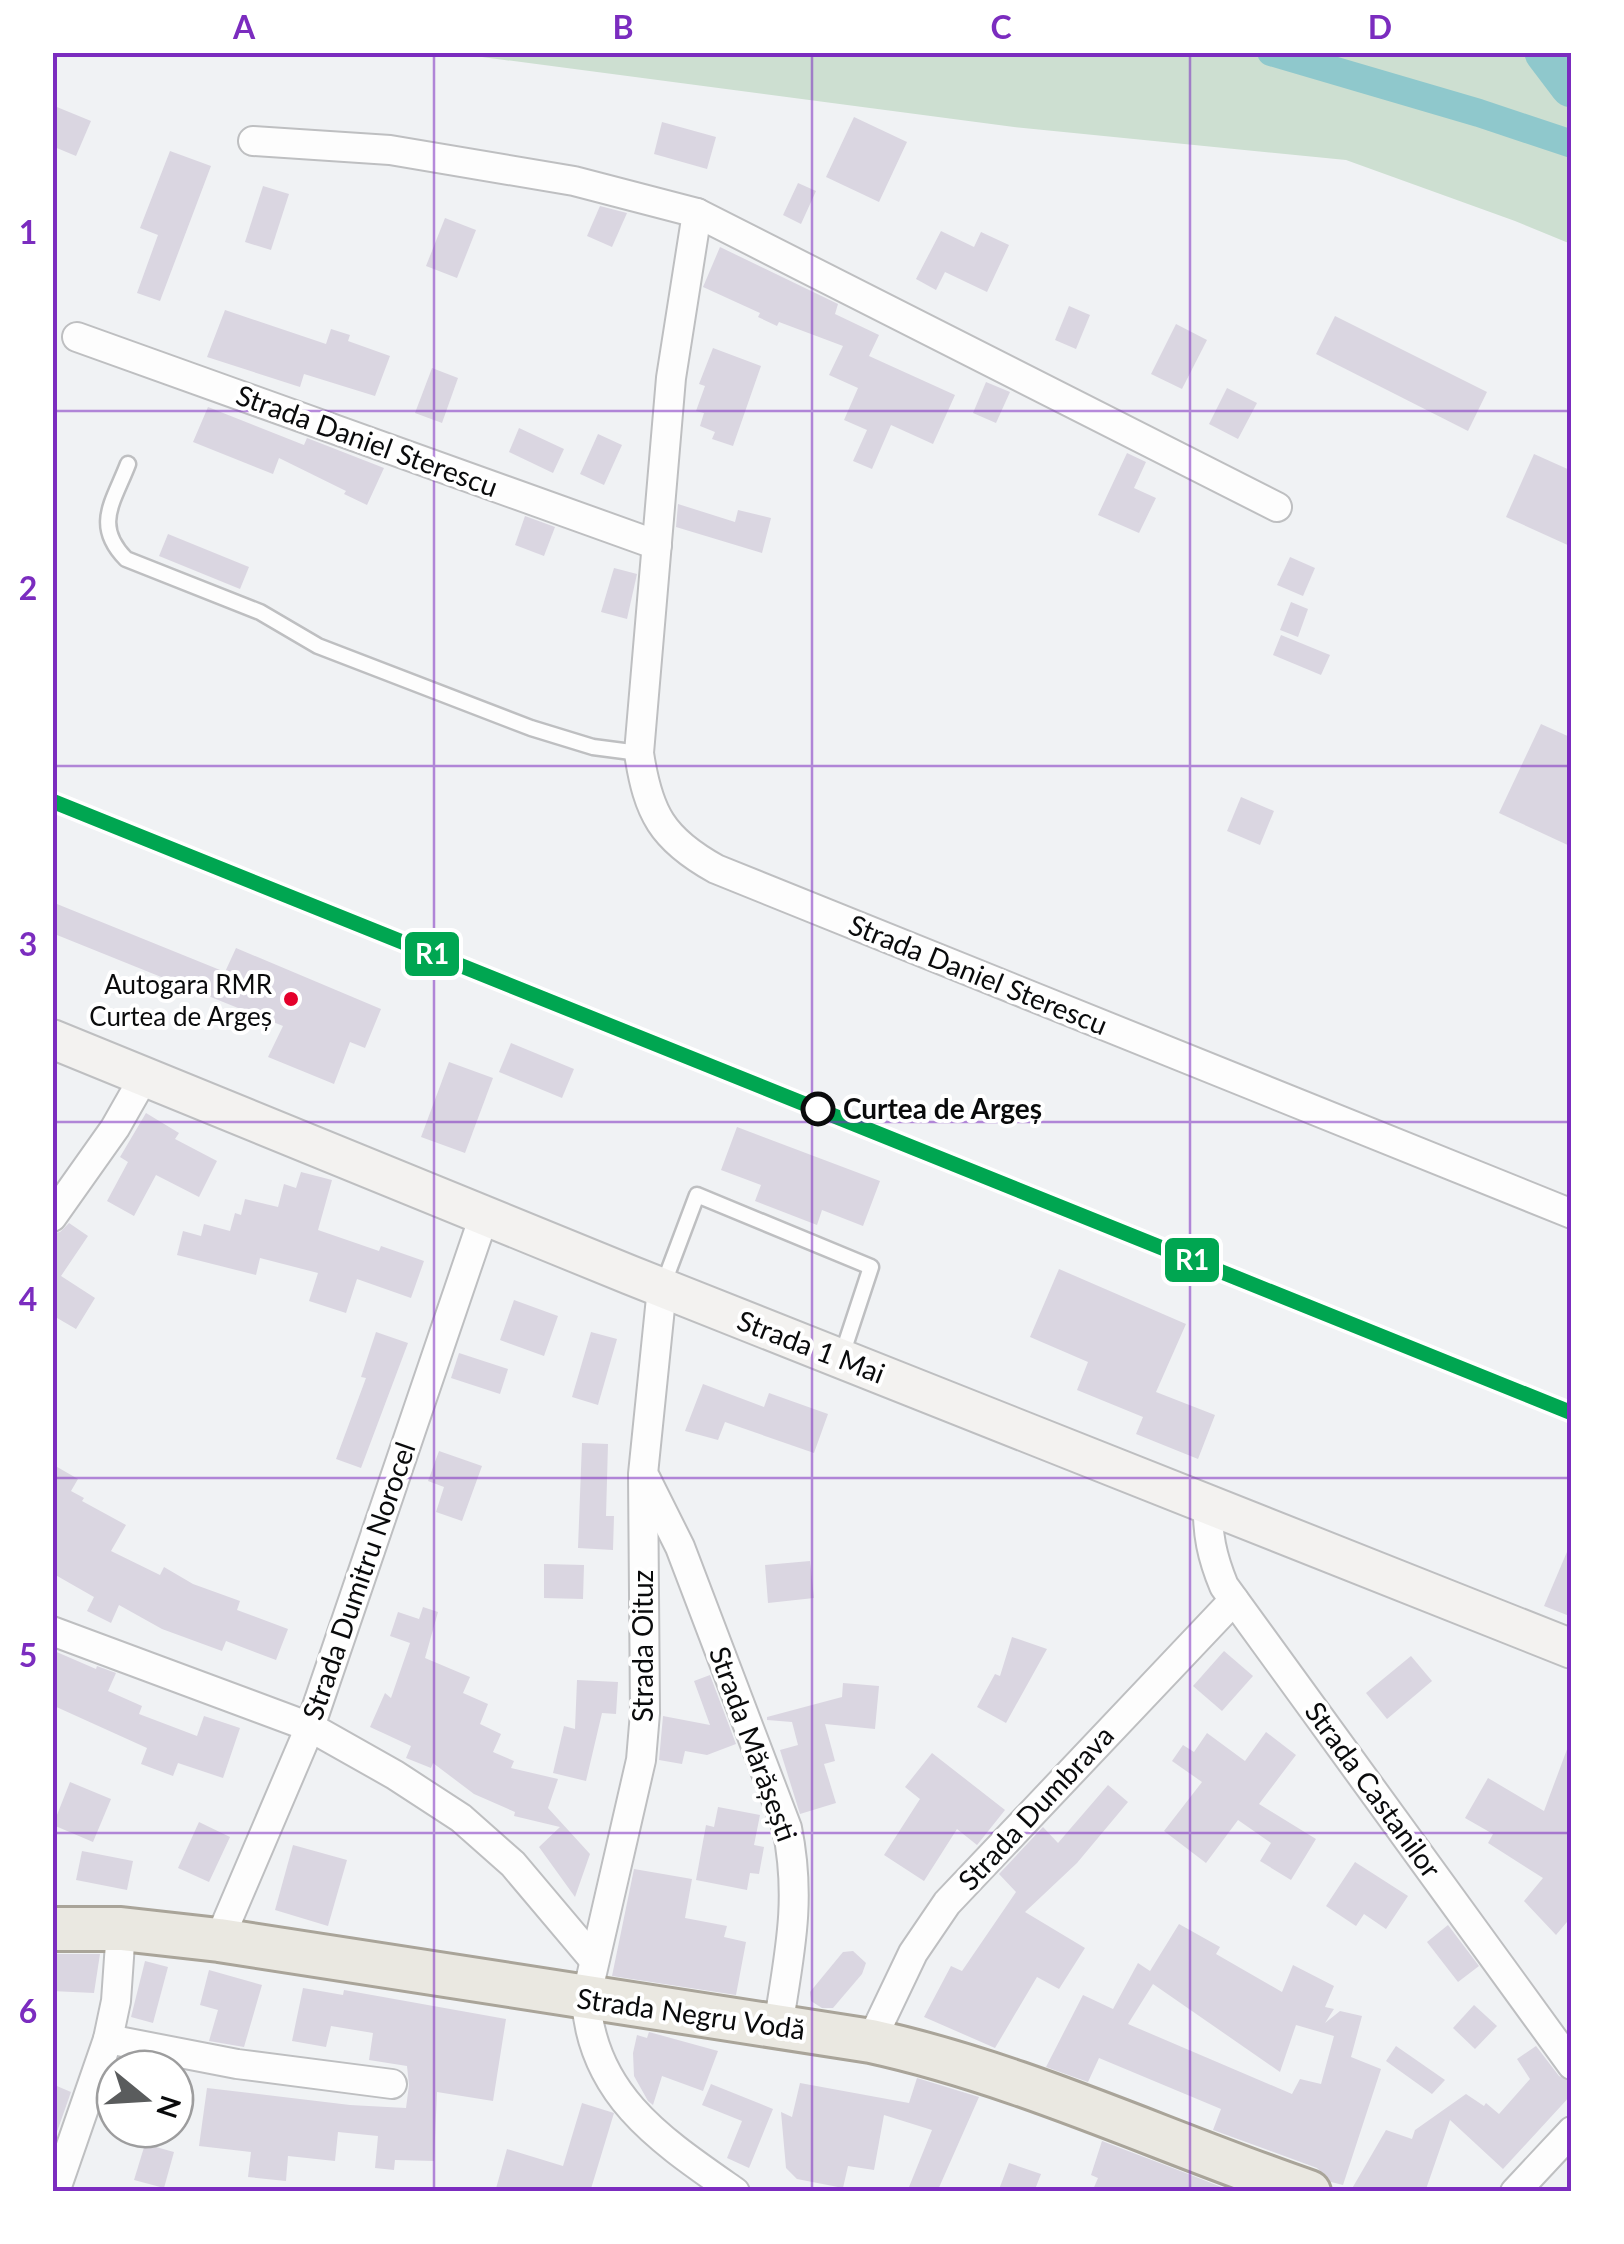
<svg xmlns="http://www.w3.org/2000/svg" width="1624" height="2244" viewBox="0 0 1624 2244" font-family="Lato,sans-serif">
  <style>
    .green { fill: #cddfd1 }
    .lines { fill: none; stroke-linecap: round; stroke-linejoin: round }
    .canal { stroke: #8fc8cc; stroke-width: 28 }
    .river { stroke: #8fc8cc; stroke-width: 45 }
    .building { fill: #dad6e1; fill-rule: evenodd }
    .service-casing { stroke: #bebfc1; stroke-width: 19 }
    .minor-casing { stroke: #bebfc1; stroke-width: 32 }
    .secondary-casing { stroke: #bebfc1; stroke-width: 42 }
    .primary-casing { stroke: #a9a499; stroke-width: 48 }
    .service { stroke: #fdfdfd; stroke-width: 14 }
    .minor { stroke: #fdfdfd; stroke-width: 28 }
    .secondary { stroke: #f3f2f0; stroke-width: 38 }
    .primary { stroke: #eae8e1; stroke-width: 42 }
    .rail-1-casing { stroke: #fff; stroke-width: 22 }
    .rail-1 { stroke: #00a651; stroke-width: 15 }
    .grid { fill: none; stroke: #7b2cbf; stroke-width: 2.5; stroke-opacity: 0.55 }
    .bus-dot { fill: #e4002b; stroke: #fff; stroke-width: 4 }
    .stop-dot { fill: #fff; stroke: #0a0b0c; stroke-width: 5 }
    .labels { text-anchor: middle; stroke-width: 8; stroke-linejoin: round; paint-order: stroke }
    .bus-label { font-size: 26px; fill: #0a0b0c; stroke: #fff; text-anchor: end }
    .street-label { font-size: 28px; fill: #0a0b0c; stroke: #fff }
    .stop-label { font-size: 28px; font-weight: bold; fill: #0a0b0c; stroke: #fff; text-anchor: start }
    .line-badge { stroke: #fff; stroke-width: 4 }
    .badge-label { font-size: 28px; text-anchor: middle; font-weight: bold; fill: #fff }
    .neatline { fill: none; stroke: #7b2cbf; stroke-width: 4 }
    .grid-label { font-size: 32px; text-anchor: middle; font-weight: bold; fill: #7b2cbf }
  </style>
  <rect width="100%" height="100%" fill="#f0f2f4"/>
  <path class="green" d="M452 53H1571V244L1515 221 1346 160 1014 127Z"/>
  <g class="lines">
    <path class="canal" d="M1271 52 1479 113 1572 144"/>
    <path class="river" d="M1547 52 1572 85"/>
  </g>
  <g class="building">
    <path d="M52 105 91 121 76 156 52 146Z"/>
    <path d="M854 117 907 142 879 202 826 177Z"/>
    <path d="M662 122 716 137 707 169 654 154Z"/>
    <path d="M170 151 211 166 160 301 137 293 158 235 140 228Z"/>
    <path d="M798 183 816 191 801 224 783 215Z"/>
    <path d="M263 186 289 194 271 250 245 242Z"/>
    <path d="M600 206 627 213 612 247 587 236Z"/>
    <path d="M445 218 476 230 457 278 426 266Z"/>
    <path d="M941 231 974 247 981 232 1009 245 987 292 945 272 936 290 916 279Z"/>
    <path d="M720 247 838 304 835 314 879 335 869 356 955 395 933 444 891 425 872 469 853 461 867 430 844 420 858 388 829 375 843 346 779 322 777 326 758 317 760 313 703 287Z"/>
    <path d="M1069 306 1090 315 1076 349 1055 340Z"/>
    <path d="M225 310 326 344 331 329 350 335 348 341 390 356 375 396 304 374 300 387 207 357Z"/>
    <path d="M1335 316 1487 392 1468 431 1316 354Z"/>
    <path d="M1176 324 1207 340 1182 389 1151 374Z"/>
    <path d="M713 348 761 366 733 446 712 439 715 432 700 426 704 413 696 411 705 386 699 384Z"/>
    <path d="M432 368 458 378 442 423 415 413Z"/>
    <path d="M986 382 1010 392 996 423 973 413Z"/>
    <path d="M1227 388 1257 403 1238 439 1209 424Z"/>
    <path d="M208 407 304 445 307 438 384 468 367 505 344 494 346 491 279 458 273 474 193 442Z"/>
    <path d="M519 428 564 449 553 473 509 452Z"/>
    <path d="M598 434 622 445 604 485 580 474Z"/>
    <path d="M1127 453 1146 462 1134 488 1156 498 1139 533 1098 515Z"/>
    <path d="M1534 454 1572 471V547L1506 517Z"/>
    <path d="M678 504 735 522 738 510 771 518 762 553 676 527Z"/>
    <path d="M525 516 555 527 544 556 515 545Z"/>
    <path d="M168 534 249 567 240 589 159 556Z"/>
    <path d="M1290 557 1315 568 1303 596 1277 585Z"/>
    <path d="M614 568 637 574 627 619 601 612Z"/>
    <path d="M1291 602 1308 609 1298 637 1280 630Z"/>
    <path d="M1281 635 1330 655 1321 675 1273 655Z"/>
    <path d="M1541 724 1572 738V847L1499 813Z"/>
    <path d="M1241 797 1274 811 1260 845 1227 831Z"/>
    <path d="M52 902 225 972 236 948 381 1009 365 1048 350 1042 334 1084 268 1057 283 1026 52 933Z"/>
    <path d="M511 1043 574 1069 562 1098 499 1072Z"/>
    <path d="M449 1062 493 1078 465 1153 421 1137Z"/>
    <path d="M146 1113 179 1133 175 1139 217 1161 199 1197 156 1175 134 1216 107 1201 128 1162 120 1157Z"/>
    <path d="M737 1127 880 1181 863 1226 822 1210 817 1225 755 1201 761 1185 721 1170Z"/>
    <path d="M301 1172 332 1180 318 1230 379 1251 381 1246 424 1261 411 1298 357 1279 346 1313 309 1301 318 1273 260 1258 256 1275 177 1255 183 1231 201 1236 204 1224 230 1231 235 1213 241 1215 245 1199 278 1207 284 1184 296 1188Z"/>
    <path d="M69 1223 88 1236 61 1276 95 1298 76 1329 52 1315V1234L60 1232Z"/>
    <path d="M1059 1269 1186 1324 1156 1392 1215 1415 1198 1459 1136 1434 1143 1417 1077 1390 1088 1362 1030 1337Z"/>
    <path d="M514 1300 558 1316 544 1356 500 1340Z"/>
    <path d="M376 1332 408 1343 361 1468 336 1459 366 1378 361 1377Z"/>
    <path d="M591 1332 617 1339 598 1405 572 1397Z"/>
    <path d="M459 1353 508 1369 500 1394 451 1378Z"/>
    <path d="M703 1384 764 1407 769 1393 828 1414 814 1453 725 1422 718 1440 685 1431Z"/>
    <path d="M582 1443 608 1444 606 1516H614L613 1550 578 1548Z"/>
    <path d="M439 1451 482 1466 462 1521 436 1512 444 1487 428 1481Z"/>
    <path d="M52 1464 78 1479 71 1491 84 1498 82 1501 126 1525 111 1551 160 1575 164 1567 193 1584 240 1601 237 1610 288 1629 276 1660 226 1641 222 1651 162 1629 119 1605 111 1623 87 1611 94 1597 52 1573Z"/>
    <path d="M1572 1540V1617L1544 1606Z"/>
    <path d="M810 1561 814 1598 768 1603 765 1565Z"/>
    <path d="M544 1564 584 1565 583 1599 544 1598Z"/>
    <path d="M423 1607 438 1612 425 1658 470 1677 463 1693 488 1704 480 1724 501 1734 493 1752 514 1761 511 1768 558 1779 548 1808 590 1854 575 1897 539 1847 560 1827 514 1816 515 1812 474 1794 433 1763 431 1768 406 1758 411 1746 370 1727 385 1693 391 1698 410 1643 390 1636 398 1612 419 1619Z"/>
    <path d="M1012 1637 1047 1649 1006 1723 977 1707 995 1674 1000 1676Z"/>
    <path d="M52 1650 96 1669 97 1666 116 1673 108 1691 142 1706 139 1714 197 1736 204 1716 240 1728 223 1778 178 1763 173 1776 141 1764 147 1748 52 1705Z"/>
    <path d="M1224 1651 1253 1676 1222 1711 1193 1686Z"/>
    <path d="M1411 1656 1432 1681 1387 1719 1366 1693Z"/>
    <path d="M710 1675 736 1744 707 1755 685 1751 682 1764 659 1760 663 1716 710 1725 694 1681Z"/>
    <path d="M577 1680 618 1682 616 1714 602 1713 586 1781 553 1773 564 1726 575 1729Z"/>
    <path d="M843 1683 879 1686 875 1729 825 1724 835 1761 824 1764 836 1803 800 1814 780 1750 798 1745 792 1722 767 1720V1717L842 1697Z"/>
    <path d="M1266 1732 1296 1755 1259 1804 1316 1839 1291 1880 1260 1861 1271 1843 1238 1820 1206 1863 1164 1831 1202 1782 1172 1761 1183 1745 1194 1752 1207 1733 1245 1761Z"/>
    <path d="M1569 1744H1572V1916L1556 1935 1524 1901 1543 1878 1488 1843 1493 1834 1465 1818 1488 1778 1544 1811Z"/>
    <path d="M932 1753 1005 1810 977 1845 957 1829 924 1881 884 1855 920 1799 905 1787Z"/>
    <path d="M70 1782 111 1799 93 1842 53 1825Z"/>
    <path d="M1108 1785 1128 1802 1077 1863 1025 1912 1085 1948 1059 1989 1037 1977 995 2048 924 2017 951 1966 962 1971 1016 1892 999 1874 1043 1827 1058 1843Z"/>
    <path d="M718 1807 760 1815 754 1845 764 1847 759 1874 750 1873 747 1890 696 1880 706 1825 714 1827Z"/>
    <path d="M199 1822 230 1837 209 1882 178 1868Z"/>
    <path d="M293 1845 347 1860 328 1926 275 1910Z"/>
    <path d="M82 1851 133 1861 127 1890 76 1880Z"/>
    <path d="M1355 1862 1408 1896 1386 1929 1364 1914 1356 1926 1326 1906Z"/>
    <path d="M634 1869 692 1879 685 1918 727 1926 724 1937 746 1942 736 1995 612 1976Z"/>
    <path d="M1179 1924 1220 1947 1216 1954 1282 1992 1293 1965 1334 1986 1325 2007 1334 2009 1325 2023 1340 2011 1362 2016 1351 2057 1381 2069 1343 2185 1331 2182 1317 2168 1213 2130 1221 2109 1099 2058 1088 2082 1046 2067 1083 1995 1113 2009 1138 1963 1150 1971ZM1153 1984 1280 2072 1296 2025 1334 2036 1321 2084 1300 2079 1292 2094 1128 2024Z"/>
    <path d="M1448 1925 1479 1966 1458 1982 1427 1942Z"/>
    <path d="M853 1951 866 1963 862 1974 833 2008H822L811 2001 810 1992 843 1952Z"/>
    <path d="M52 1954H100L94 1993 52 1991Z"/>
    <path d="M145 1961 168 1967 153 2023 131 2017Z"/>
    <path d="M209 1970 262 1985 244 2047 209 2041 218 2010 200 2005Z"/>
    <path d="M303 1988 343 1995 344 1990 506 2019 493 2101 437 2092 434 2161 395 2160 394 2170 375 2168 378 2136 338 2132 335 2161 288 2156 286 2181 248 2177 251 2152 199 2146 207 2088 350 2105 406 2108 409 2085 407 2066 369 2060 373 2033 331 2026 326 2047 292 2041Z"/>
    <path d="M1474 2005 1497 2026 1475 2049 1453 2028Z"/>
    <path d="M649 2032 718 2051 703 2091 662 2076 653 2105 648 2101 634 2076 633 2053 637 2035 647 2038Z"/>
    <path d="M1396 2046 1445 2080 1432 2094 1386 2061Z"/>
    <path d="M1536 2046 1559 2076 1572 2082V2094L1503 2169 1450 2120 1425 2192H1350L1386 2130 1412 2139 1415 2130 1466 2094 1484 2106 1486 2103 1499 2114 1530 2079 1517 2059Z"/>
    <path d="M917 2078 979 2097 937 2192H907L932 2130 884 2115 874 2170 848 2166 843 2188 797 2179 786 2168 781 2112 792 2117 800 2083 909 2103Z"/>
    <path d="M52 2084 71 2092 52 2146Z"/>
    <path d="M711 2084 773 2109 749 2168 727 2158 742 2121 702 2105Z"/>
    <path d="M582 2103 614 2113 590 2192H495L507 2149 563 2166Z"/>
    <path d="M1102 2141 1191 2175 1234 2192H1092L1098 2178 1091 2175Z"/>
    <path d="M145 2144 174 2152 164 2188 134 2180Z"/>
    <path d="M1009 2163 1041 2174 1034 2192H998Z"/>
  </g>
  <g class="lines">
    <g class="service-casing">
      <g id="service">
        <path d="M128 464C113 503 93 525 126 559L260 612 318 646 531 728 593 747 639 753"/>
        <path d="M662 1288 697 1195 871 1267 841 1358"/>
      </g>
    </g>
    <g class="minor-casing">
      <g id="minor">
        <path d="M253 141 390 150 574 181 697 213 1277 507"/>
        <path d="M697 213 671 378 639 753C648 813 662 839 716 869L1572 1214"/>
        <path d="M77 337 657 545"/>
        <path d="M52 1217 115 1128 144 1077"/>
        <path d="M662 1288 643 1474 645 1713 641 1760 586 1999C592 2096 662 2141 735 2192"/>
        <path d="M646 1479 680 1547 787 1828C802 1901 789 1955 778 2027"/>
        <path d="M1208 1502C1207 1534 1212 1557 1224 1586L1572 2065"/>
        <path d="M52 1631 310 1727 395 1775 461 1818 513 1864 594 1960"/>
        <path d="M219 1940 310 1727 484 1216"/>
        <path d="M108 2039 237 2064 392 2084"/>
        <path d="M871 2041 913 1953 947 1903 1234 1600"/>
        <path d="M55 2192 108 2039 116 2001 121 1929"/>
        <path d="M1515 2192 1572 2131"/>
      </g>
    </g>
    <g class="secondary-casing">
      <path id="secondary" d="M52 1039 630 1275 1572 1649"/>
    </g>
    <g class="primary-casing">
      <path id="primary" d="M52 1929H121L219 1940 871 2041C1022 2074 1163 2142 1309 2192"/>
    </g>
    <use href="#service" class="service"/>
    <use href="#minor" class="minor"/>
    <use href="#secondary" class="secondary"/>
    <use href="#primary" class="primary"/>
    <g class="rail-1-casing">
      <path id="rail-1" d="M52 801 1572 1413"/>
    </g>
    <use href="#rail-1" class="rail-1"/>
  </g>
  <path class="grid" d="M434 52V2192M812 52V2192M1190 52V2192M52 411H1572M52 766H1572M52 1122H1572M52 1478H1572M52 1833H1572"/>
  <circle class="bus-dot" cx="291" cy="999" r="9"/>
  <circle class="stop-dot" cx="818" cy="1109" r="15"/>
  <g class="labels">
    <g class="bus-label">
      <text x="272" y="994">Autogara RMR<tspan x="272" dy="32">Curtea de Argeș</tspan></text>
    </g>
    <g class="street-label">
      <text transform="translate(367 441) rotate(20)" y="10">Strada Daniel Sterescu</text>
      <text transform="translate(978 975) rotate(22)" y="10">Strada Daniel Sterescu</text>
      <text transform="translate(811 1347) rotate(21)" y="10">Strada 1 Mai</text>
      <text transform="translate(359 1581) rotate(-71)" y="10">Strada Dumitru Norocel</text>
      <text transform="translate(643 1646) rotate(-90)" y="10">Strada Oituz</text>
      <text transform="translate(753 1744) rotate(70)" y="10">Strada Mărășești</text>
      <text transform="translate(1373 1790) rotate(54)" y="10">Strada Castanilor</text>
      <text transform="translate(1036 1808) rotate(-47)" y="10">Strada Dumbrava</text>
      <text transform="translate(691 2014) rotate(8)" y="10">Strada Negru Vodă</text>
    </g>
    <g class="stop-label">
      <text x="843" y="1119">Curtea de Argeș</text>
    </g>
  </g>
  <g class="line-badge">
    <rect x="403" y="930" width="58" height="48" rx="10" fill="#00a651"/>
    <rect x="1163" y="1236" width="58" height="48" rx="10" fill="#00a651"/>
  </g>
  <g class="badge-label">
    <text x="432" y="964">R1</text>
    <text x="1192" y="1270">R1</text>
  </g>
  <rect width="1624" height="2244" fill="none" stroke="#ffffff" stroke-width="110"/>
  <g transform="translate(145 2099) rotate(108)"><circle r="48" fill="#ffffff" stroke="#9d9d9e" stroke-width="2.5"/>
  <path d="M0-8L18 38L0 25L-18 38Z" fill="#5a5c5d"/>
  <text y="-15" font-size="28" font-weight="bold" text-anchor="middle" fill="#0a0b0c">N</text>
  </g>
  <rect x="55" y="55" width="1514" height="2134" class="neatline"/>
  <g class="grid-label">
    <text x="244" y="39">A</text>
    <text x="623" y="39">B</text>
    <text x="1001" y="39">C</text>
    <text x="1380" y="39">D</text>
    <text x="28" y="244">1</text>
    <text x="28" y="600">2</text>
    <text x="28" y="956">3</text>
    <text x="28" y="1311">4</text>
    <text x="28" y="1667">5</text>
    <text x="28" y="2023">6</text>
  </g>
</svg>
